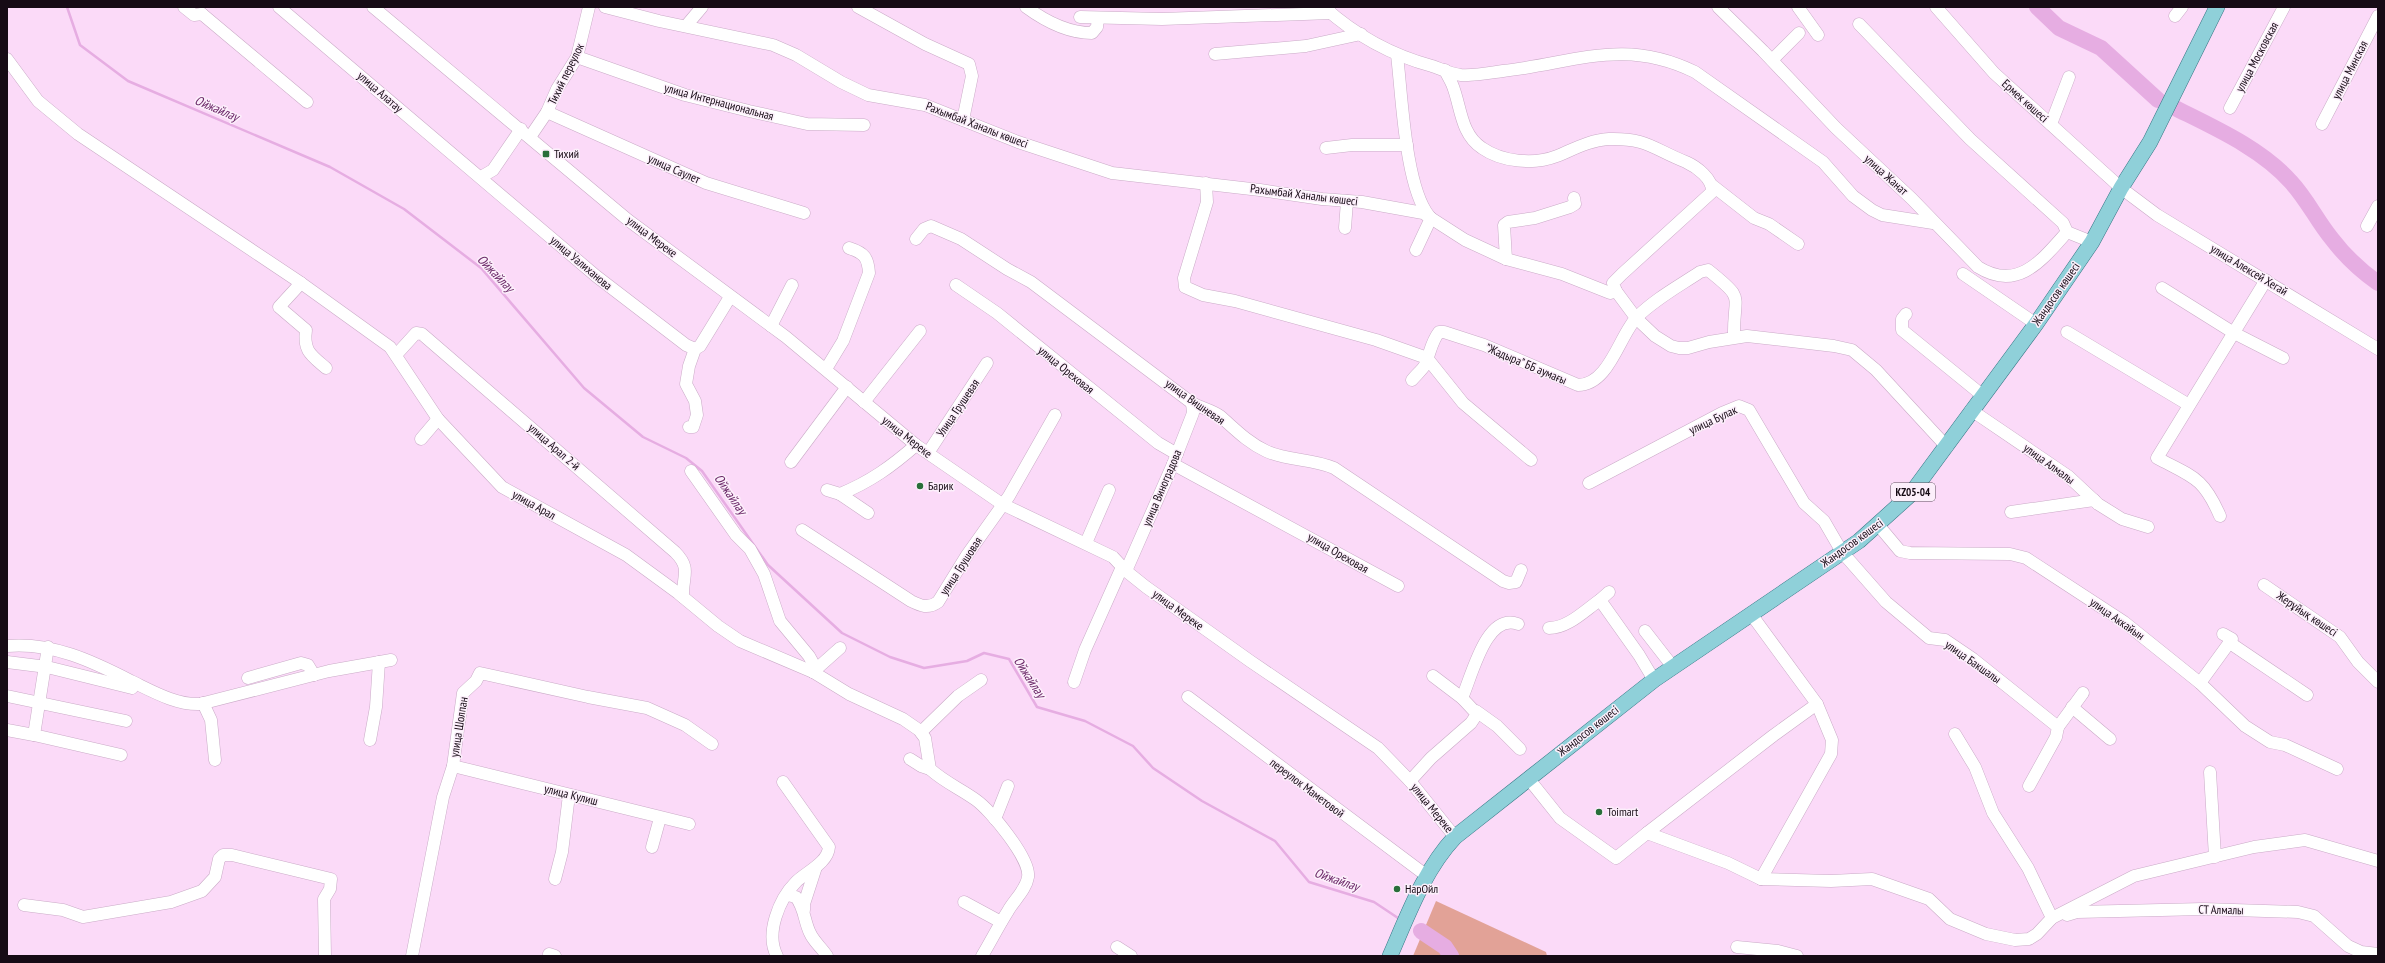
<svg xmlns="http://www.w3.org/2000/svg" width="2385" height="963" viewBox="0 0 2385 963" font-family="'PT Sans Narrow',sans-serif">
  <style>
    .green { fill: #e2a297 }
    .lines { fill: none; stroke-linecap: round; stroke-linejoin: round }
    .stream { stroke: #e6ade2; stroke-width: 2.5 }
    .river { stroke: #e6ade2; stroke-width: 16 }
    .minor-casing { stroke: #caabc7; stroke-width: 13 }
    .major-casing { stroke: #357684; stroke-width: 16 }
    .minor { stroke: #fff; stroke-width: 12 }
    .major { stroke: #8fd0d9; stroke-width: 15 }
    .poi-dot { fill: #286e3a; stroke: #fceffb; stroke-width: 1.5 }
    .labels { text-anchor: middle; stroke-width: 3; stroke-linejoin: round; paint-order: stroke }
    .shield { fill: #fceffb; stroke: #5b4f5a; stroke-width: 1 }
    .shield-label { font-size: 11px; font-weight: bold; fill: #160b15 }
    .street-label { font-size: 12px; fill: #160b15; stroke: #fceffb }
    .poi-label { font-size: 12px; fill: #160b15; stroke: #fceffb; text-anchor: start }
    .water-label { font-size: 13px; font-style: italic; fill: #6a2767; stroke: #fceffb }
  </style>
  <rect width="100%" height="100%" fill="#fbdaf8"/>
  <path class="green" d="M1436 901 1546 952 1547 956H1413Z"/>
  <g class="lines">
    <path class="stream" d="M67 7 80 45 128 81 330 167 404 209 481 268 584 388 643 437 686 458 702 471 768 565 842 633 890 657 924 668 967 661 984 653 1009 659 1037 707 1085 721 1133 746 1153 768 1202 801 1275 841 1309 882 1374 902 1398 918"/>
    <g class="river">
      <path d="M2037 7 2059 28 2101 48 2158 100"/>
      <path d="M2173 107C2213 127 2261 148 2291 182 2307 199 2317 221 2332 239 2345 256 2361 271 2378 283"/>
      <path d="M1421 931 1445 947 1451 956"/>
    </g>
    <g class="minor-casing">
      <g id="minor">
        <path d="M184 7 194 15 202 14"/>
        <path d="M279 7 596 276 686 345 695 349"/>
        <path d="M373 7 628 220 786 337 916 445 1002 504 1113 557 1126 571 1146 587 1250 661 1378 748 1410 781 1455 837"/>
        <path d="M605 7 659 21 773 45 796 55 841 82 868 95 925 105 1018 142 1112 173 1260 190 1322 199 1362 202 1423 213 1465 240 1506 259 1562 274 1610 293 1616 291 1636 318 1655 336 1671 346 1679 348H1688L1709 342 1747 336 1834 346 1852 350 1876 370 1947 447"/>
        <path d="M858 7 925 44 969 64 972 76 963 120"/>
        <path d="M1026 7C1045 21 1068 33 1092 33L1097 27 1098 18"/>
        <path d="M1324 7C1355 35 1391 55 1432 66 1441 69 1451 74 1461 75 1474 76 1489 73 1503 71 1575 63 1624 37 1695 72L1823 162 1853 196 1872 210 1882 215 1933 223"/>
        <path d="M1718 7 1763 51 1836 128 1912 199 1978 267C2018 292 2042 260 2067 232"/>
        <path d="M1798 7 1818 35"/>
        <path d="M1936 7 1994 73 2121 188 2157 215 2378 349"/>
        <path d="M202 14 307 102"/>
        <path d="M2175 16 2182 7"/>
        <path d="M1080 17 1162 19 1331 13"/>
        <path d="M1859 24 1970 139 2063 223 2067 232 2092 242"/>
        <path d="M686 26 702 7"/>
        <path d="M1215 54 1306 46 1361 34"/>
        <path d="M1397 55C1402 96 1405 186 1429 216"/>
        <path d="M577 57 685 95 749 111 807 124 864 125"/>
        <path d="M7 59 38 101 78 134 301 283 390 347 438 419 502 487 626 555 678 593 718 626 740 641 813 672 849 694 903 719 919 730 925 738 930 769C944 782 961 789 976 800 990 810 1031 859 1028 877 1026 890 1014 900 1008 911 999 925 991 941 982 956"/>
        <path d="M1772 60 1799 33"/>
        <path d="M1445 70C1447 75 1450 79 1452 84 1461 105 1460 134 1482 148 1502 162 1534 165 1557 156 1574 149 1590 140 1609 139 1647 138 1653 149 1686 162 1697 167 1713 179 1712 192L1622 274 1613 283 1616 291"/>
        <path d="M2230 108 2284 7"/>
        <path d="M547 112 706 183 804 213"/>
        <path d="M2051 124 2069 77"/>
        <path d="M2322 124 2378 16"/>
        <path d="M530 137 547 112 557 89 577 57 589 7"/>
        <path d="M1326 148 1352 145H1407"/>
        <path d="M481 177 493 170 521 129"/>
        <path d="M1206 183 1207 202 1184 278 1185 287 1203 295 1235 301 1376 340 1427 358 1463 403 1531 460"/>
        <path d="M1713 186 1754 218 1769 224 1798 244"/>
        <path d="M2367 226 2378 206"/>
        <path d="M1345 228 1347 201"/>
        <path d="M916 239 924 229 931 226 961 239 1007 269 1031 282 1192 403C1201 408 1212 410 1220 416 1235 429 1247 442 1266 451 1287 461 1311 458 1334 468L1503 581 1509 583 1516 582 1521 570"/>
        <path d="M1416 250 1431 218"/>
        <path d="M1506 259 1504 225 1508 222 1535 218 1570 207 1575 204 1574 198"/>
        <path d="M1963 274 2036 324"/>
        <path d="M301 283 279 307 306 330C303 351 311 355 326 368"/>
        <path d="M956 285 997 313 1158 443 1177 454"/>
        <path d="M2162 288 2234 333 2283 358"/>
        <path d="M1906 314 1902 319V330L1982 395"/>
        <path d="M771 326 792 285"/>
        <path d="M2067 332 2189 405"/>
        <path d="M396 355 416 333 422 334 675 552C692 569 682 576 683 597"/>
        <path d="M826 369 843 341 869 273C868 257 864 253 849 248"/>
        <path d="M1412 380C1416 375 1422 370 1425 365 1430 354 1431 342 1439 332H1444L1484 345 1578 385C1609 385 1619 336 1637 317 1655 299 1679 286 1700 272L1708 270C1747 301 1733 293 1734 337"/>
        <path d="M864 402 920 331"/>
        <path d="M1971 410 2068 476 2098 504 2122 519 2148 527"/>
        <path d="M689 427H693L697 415 695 401 686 384 689 366 695 349 700 346 730 297"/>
        <path d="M421 439 438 419"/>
        <path d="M928 453 987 363"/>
        <path d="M791 462 847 387"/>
        <path d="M1173 464 1398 586"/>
        <path d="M691 471 736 535 750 549 764 574 780 621 809 656 814 665 813 672"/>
        <path d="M1589 483 1722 413 1739 406 1749 410 1804 503 1824 521 1842 552 1886 602 1929 638 1945 640 1973 659 2058 727 2056 737 2029 786"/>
        <path d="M827 490 840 494C870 482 892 466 916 445"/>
        <path d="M840 494 868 513"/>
        <path d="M2011 512 2094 500"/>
        <path d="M2220 516C2203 477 2193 477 2157 458L2266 280"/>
        <path d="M1879 526 1900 551 1910 553 2010 554 2026 558 2124 622 2200 683 2245 726 2270 742 2285 745 2337 769"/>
        <path d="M802 530 911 601C921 606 928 609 938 602L967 555 1009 496 1055 415"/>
        <path d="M1086 543 1109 490"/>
        <path d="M1126 571 1173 464 1193 413 1192 403"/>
        <path d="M2264 585 2340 637 2358 662 2378 682"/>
        <path d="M1600 600 1609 592"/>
        <path d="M1549 628C1568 628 1584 611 1600 600L1639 655 1654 680"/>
        <path d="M1645 631 1673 667"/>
        <path d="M2230 643 2307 695"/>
        <path d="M7 646C52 642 92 661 131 681 152 691 176 705 200 704L329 671 391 660"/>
        <path d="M48 647 34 735 121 755"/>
        <path d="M7 662 47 667 132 688"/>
        <path d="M813 672 840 648"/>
        <path d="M248 678 301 663 308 665 314 675"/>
        <path d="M1074 682 1085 650 1122 567"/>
        <path d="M2200 683 2232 639 2223 634"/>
        <path d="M7 696 126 721"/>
        <path d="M1188 697 1427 876"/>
        <path d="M1462 698C1472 676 1486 612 1518 624"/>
        <path d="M203 703 211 720 215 760"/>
        <path d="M2072 707 2110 739"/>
        <path d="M1476 711 1497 726 1520 749"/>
        <path d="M2058 727 2083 693"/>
        <path d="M7 730 34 735"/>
        <path d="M921 732 958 696 981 680"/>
        <path d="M1955 734 1975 767 1993 813 2028 868 2052 918"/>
        <path d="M370 740 376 707 379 662"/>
        <path d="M910 759 921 766 930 769"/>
        <path d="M453 766 689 824"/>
        <path d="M2210 772 2215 857"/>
        <path d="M1528 778 1560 818 1616 858 1647 833 1728 863 1761 879 1831 881 1872 879 1929 899 1950 919 1986 934 2015 940 2029 939 2037 934 2052 918 2134 876 2254 847 2305 840 2378 861"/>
        <path d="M1410 781 1431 758 1471 723 1477 714 1462 698 1433 676"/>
        <path d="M995 819 1008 786"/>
        <path d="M1647 833 1774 735 1817 704 1751 614"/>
        <path d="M652 847 660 818"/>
        <path d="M555 879 562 852 569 795"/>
        <path d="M1761 879 1831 754 1832 740 1817 704"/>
        <path d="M787 895 796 897C805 909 804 921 810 933 814 942 822 948 827 956"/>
        <path d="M964 902 1001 922"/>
        <path d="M24 905 63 910 83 917 171 902 202 891 215 877 219 859 223 855H232L331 879 330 889 324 899 325 956"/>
        <path d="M804 910V904L816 867"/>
        <path d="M2067 915 2077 912 2203 909 2298 912 2314 916 2348 946 2361 952 2378 954"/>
        <path d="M1117 947 1131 956"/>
        <path d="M1737 947 1778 951 1797 956"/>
        <path d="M549 954 555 956"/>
        <path d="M412 956 443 797 453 766 463 693 476 681 480 673 588 697 647 708 685 725 712 744"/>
        <path d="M777 956C765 934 779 899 796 882 806 872 828 863 829 847L783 782"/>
      </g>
    </g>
    <g class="major-casing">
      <path id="major" d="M1390 956C1408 915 1424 870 1455 837L1654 680 1859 541 1910 495 2036 324 2092 242 2121 188 2150 142 2217 7"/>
    </g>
    <use href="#minor" class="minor"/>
    <use href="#major" class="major"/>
  </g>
  <g class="poi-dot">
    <rect x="542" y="150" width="8" height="8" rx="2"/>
    <circle cx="920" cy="486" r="4"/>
    <circle cx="1599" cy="812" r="4"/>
    <circle cx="1397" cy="889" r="4"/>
  </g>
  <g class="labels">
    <rect class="shield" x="1891" y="483" width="44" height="18" rx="3"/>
    <g class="shield-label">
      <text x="1913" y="496">KZ05-04</text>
    </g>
    <g class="street-label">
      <text transform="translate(2257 57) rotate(-62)" y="4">улица Московская</text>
      <text transform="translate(2350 70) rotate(-63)" y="4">улица Минская</text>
      <text transform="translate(566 74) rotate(-64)" y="4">Тихий переулок</text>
      <text transform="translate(380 92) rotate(41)" y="4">улица Алатау</text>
      <text transform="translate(2025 101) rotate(42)" y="4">Ермек көшесі</text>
      <text transform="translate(719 102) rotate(15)" y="4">улица Интернациональная</text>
      <text transform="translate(977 125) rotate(21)" y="4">Рахымбай Ханалы көшесі</text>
      <text transform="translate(674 169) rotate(24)" y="4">улица Саулет</text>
      <text transform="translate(1886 175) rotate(42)" y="4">улица Жанат</text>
      <text transform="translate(1304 195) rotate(7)" y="4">Рахымбай Ханалы көшесі</text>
      <text transform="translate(652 237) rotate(37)" y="4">улица Мереке</text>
      <text transform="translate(581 263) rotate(40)" y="4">улица Уалиханова</text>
      <text transform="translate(2249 270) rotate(31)" y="4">улица Алексей Хегай</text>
      <text transform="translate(2056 294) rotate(-55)" y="4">Жандосов көшесі</text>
      <text transform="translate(1526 364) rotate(23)" y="4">"Жадыра" ББ аумағы</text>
      <text transform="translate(1066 370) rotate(39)" y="4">улица Ореховая</text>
      <text transform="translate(1195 402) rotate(35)" y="4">улица Вишневая</text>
      <text transform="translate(958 408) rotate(-56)" y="4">Улица Грушевая</text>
      <text transform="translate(1713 420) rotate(-25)" y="4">улица Булак</text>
      <text transform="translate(907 437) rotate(38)" y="4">улица Мереке</text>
      <text transform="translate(554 447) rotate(41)" y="4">улица Арал 2-й</text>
      <text transform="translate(2049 464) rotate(36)" y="4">улица Алмалы</text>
      <text transform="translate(1162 488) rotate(-67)" y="4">улица Виноградова</text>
      <text transform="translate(534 505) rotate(29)" y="4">улица Арал</text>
      <text transform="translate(1852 543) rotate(-36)" y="4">Жандосов көшесі</text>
      <text transform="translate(1338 553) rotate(30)" y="4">улица Ореховая</text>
      <text transform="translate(961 566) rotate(-57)" y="4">улица Грушовая</text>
      <text transform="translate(1178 610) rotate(36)" y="4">улица Мереке</text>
      <text transform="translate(2307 614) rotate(34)" y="4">Жерұйық көшесі</text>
      <text transform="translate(2117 619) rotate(35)" y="4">улица Аккайын</text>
      <text transform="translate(1973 662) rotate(35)" y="4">улица Бакшалы</text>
      <text transform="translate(459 727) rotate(-81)" y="4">улица Шолпан</text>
      <text transform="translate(1588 731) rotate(-38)" y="4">Жандосов көшесі</text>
      <text transform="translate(1307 788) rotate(37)" y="4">переулок Маметовой</text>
      <text transform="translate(571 795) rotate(14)" y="4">улица Кулиш</text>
      <text transform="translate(1432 808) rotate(51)" y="4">улица Мереке</text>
      <text transform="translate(2221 910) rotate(1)" y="4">СТ Алмалы</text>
    </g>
    <g class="poi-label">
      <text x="554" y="158">Тихий</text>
      <text x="928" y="490">Барик</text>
      <text x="1607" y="816">Toimart</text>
      <text x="1405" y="893">НарОйл</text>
    </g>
    <g class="water-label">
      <text transform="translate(217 108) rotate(23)" y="5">Ойжайлау</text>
      <text transform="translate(496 273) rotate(46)" y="5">Ойжайлау</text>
      <text transform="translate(731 494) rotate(55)" y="5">Ойжайлау</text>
      <text transform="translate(1030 677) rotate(57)" y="5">Ойжайлау</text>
      <text transform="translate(1337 879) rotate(19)" y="5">Ойжайлау</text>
    </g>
  </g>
  <rect width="2385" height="963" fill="none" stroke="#160b15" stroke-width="16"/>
</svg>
